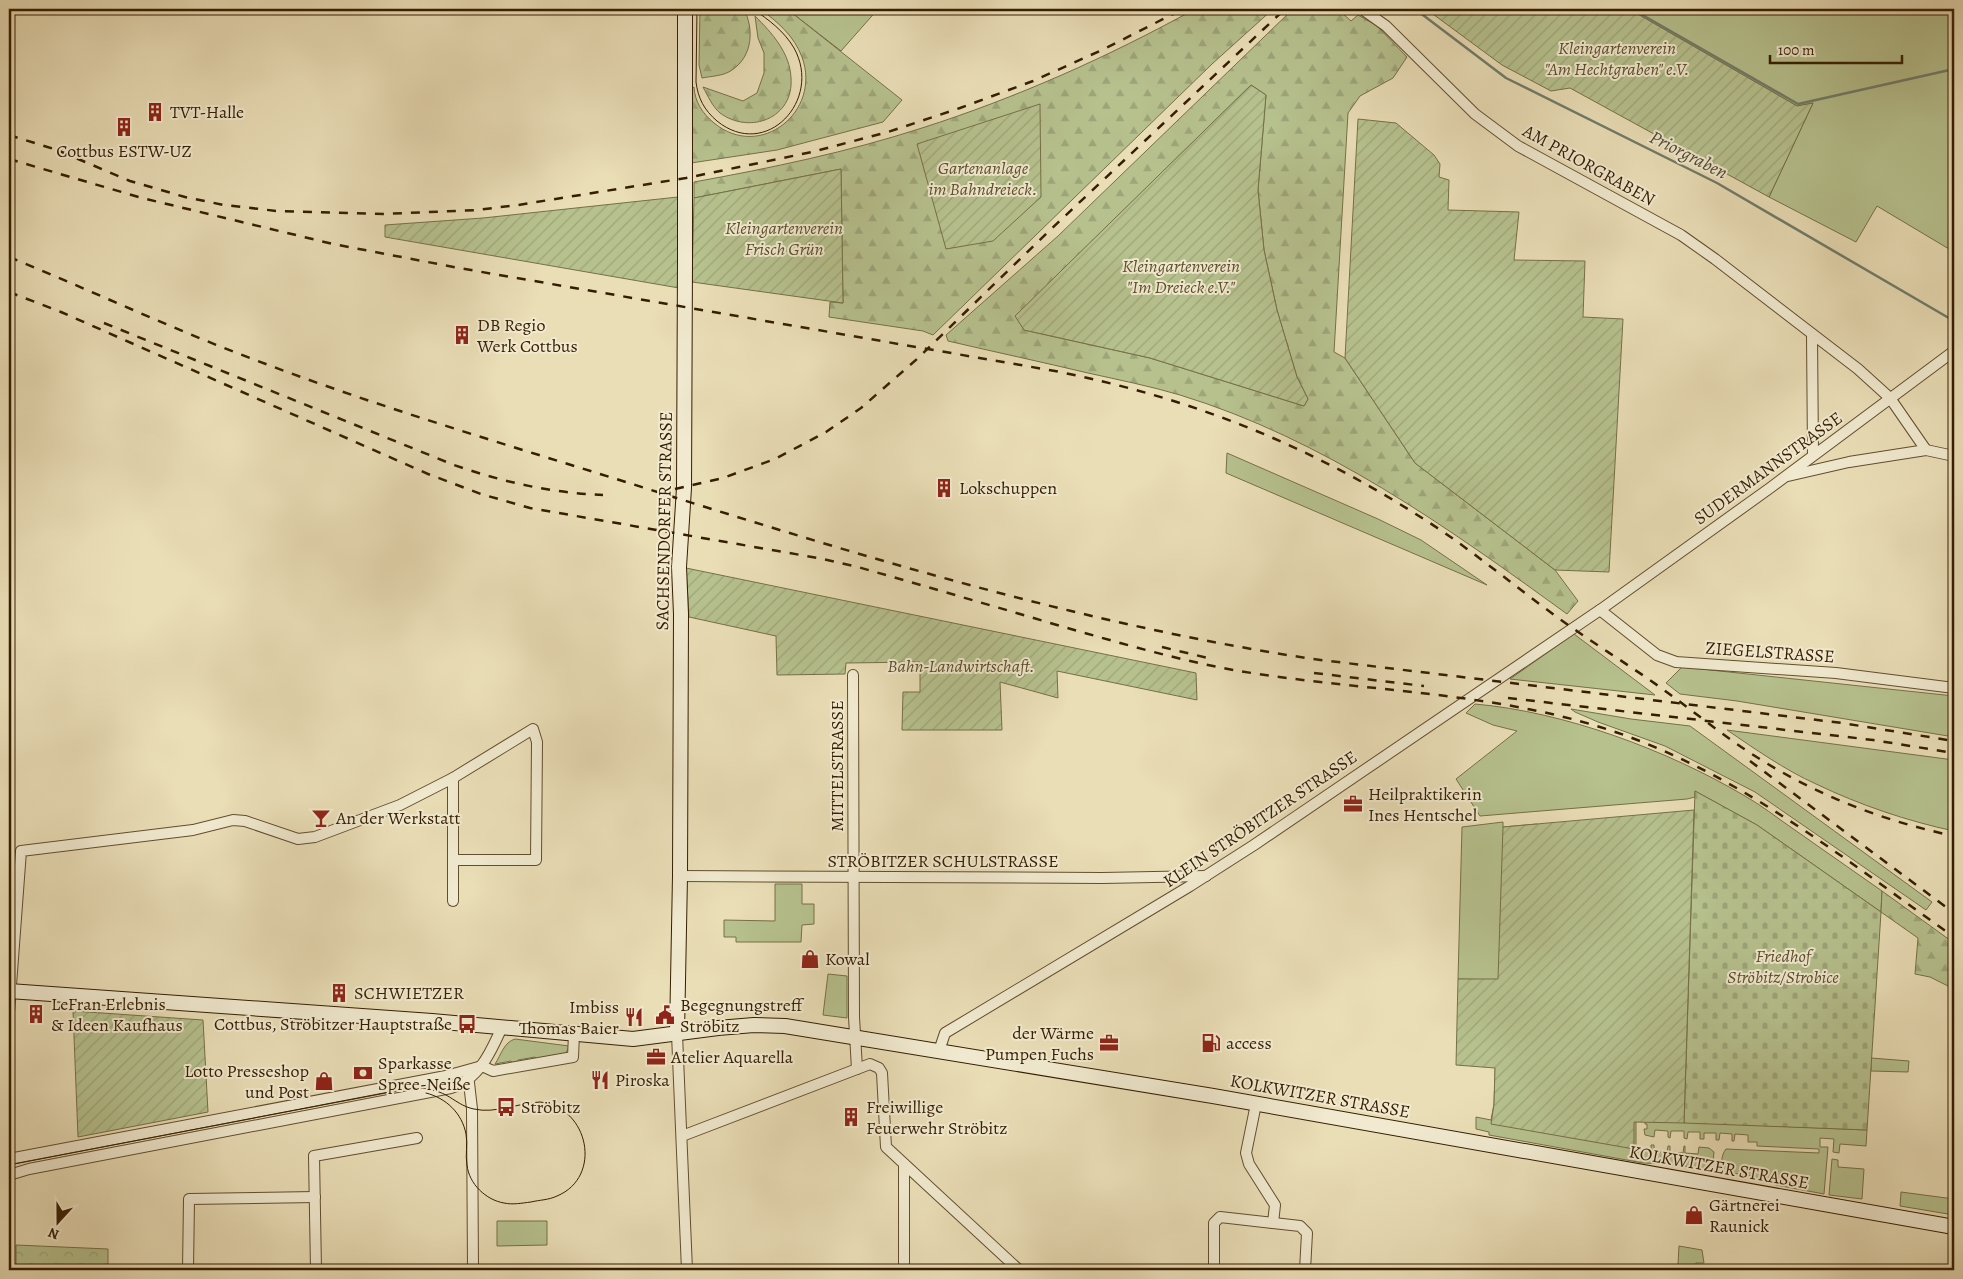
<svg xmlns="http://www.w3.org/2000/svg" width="1963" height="1279" viewBox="0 0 1963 1279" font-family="Alegreya,serif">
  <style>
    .grass { fill: #b6c18e; stroke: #767047 }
    .forest { fill: url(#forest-firs); stroke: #767047; fill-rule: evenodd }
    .cemetery { fill: url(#cemetery-stones); stroke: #767047 }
    .park { fill: url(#park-crowns); stroke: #767047 }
    .garden { fill: url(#garden-furrows); stroke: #767047 }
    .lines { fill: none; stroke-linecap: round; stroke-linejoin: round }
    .stream { stroke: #707d6b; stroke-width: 2.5 }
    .street-casing { stroke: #624e2e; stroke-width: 12 }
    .secondary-casing { stroke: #351e00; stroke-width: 16 }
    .street { stroke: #f1ead0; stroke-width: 10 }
    .secondary { stroke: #f1ead0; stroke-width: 14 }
    .tram { stroke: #351e00; stroke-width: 1 }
    .rail { stroke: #351e00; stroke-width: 2.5; stroke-dasharray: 9 9; stroke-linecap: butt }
    .labels { text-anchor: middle; stroke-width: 4; stroke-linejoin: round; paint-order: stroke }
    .park-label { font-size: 18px; font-style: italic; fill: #5c4f2b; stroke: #f1ead0 }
    .poi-label { font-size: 18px; fill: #351e00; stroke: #f1ead0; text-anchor: start }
    .street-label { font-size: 18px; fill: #351e00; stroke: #f1ead0 }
    .water-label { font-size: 19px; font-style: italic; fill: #534d35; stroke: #f1ead0 }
  </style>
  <defs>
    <pattern id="forest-firs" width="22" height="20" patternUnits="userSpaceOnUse" patternTransform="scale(1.25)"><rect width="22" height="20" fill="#b6c18e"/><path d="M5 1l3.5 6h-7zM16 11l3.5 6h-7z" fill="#9da579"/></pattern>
    <pattern id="cemetery-stones" width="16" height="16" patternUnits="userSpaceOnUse" patternTransform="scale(1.25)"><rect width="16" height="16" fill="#b6c18e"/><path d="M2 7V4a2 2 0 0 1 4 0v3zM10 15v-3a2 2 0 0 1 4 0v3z" fill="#9da579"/></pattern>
    <pattern id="park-crowns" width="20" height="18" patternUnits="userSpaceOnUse" patternTransform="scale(1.25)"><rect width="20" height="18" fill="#b6c18e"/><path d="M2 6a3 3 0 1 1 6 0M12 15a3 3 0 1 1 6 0" fill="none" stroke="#9da579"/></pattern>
    <pattern id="garden-furrows" width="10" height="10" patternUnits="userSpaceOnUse" patternTransform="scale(1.25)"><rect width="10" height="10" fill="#b6c18e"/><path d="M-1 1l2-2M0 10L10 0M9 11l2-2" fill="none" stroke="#9da579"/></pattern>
  </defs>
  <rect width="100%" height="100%" fill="#eadeb7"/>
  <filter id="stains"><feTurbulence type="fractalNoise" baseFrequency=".004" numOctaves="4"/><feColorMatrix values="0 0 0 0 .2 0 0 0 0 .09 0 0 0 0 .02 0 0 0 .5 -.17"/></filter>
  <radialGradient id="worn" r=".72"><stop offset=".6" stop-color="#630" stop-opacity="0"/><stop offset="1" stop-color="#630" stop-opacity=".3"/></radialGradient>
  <g class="grass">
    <path d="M787 9H878L841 51Z"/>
    <path d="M1629 9H1954V252L1877 206 1856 242 1769 197 1813 103 1797 106Z"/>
    <path d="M1227 453 1378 519 1421 540 1487 585 1226 473Z"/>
    <path d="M1574 634 1655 695 1510 679Z"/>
    <path d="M1682 667 1954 696V737L1737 701 1680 694 1666 683Z"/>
    <path d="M1475 704C1565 712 1667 750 1745 796 1761 805 1776 817 1792 828 1822 849 1852 870 1882 891L1881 912 1757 825 1695 791V797L1687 799 1480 816 1456 779 1517 731 1493 725 1466 713Z"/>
    <path d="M1571 709 1631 719 1690 726 1932 902 1926 910 1755 792 1665 746 1598 722 1575 712Z"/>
    <path d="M1727 730 1954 760V831C1907 821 1860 805 1816 784 1785 770 1755 749 1727 730Z"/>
    <path d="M1694 810 1684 1122 1867 1130 1866 1146 1840 1144 1839 1153 1833 1152 1834 1139 1820 1138V1147H1828L1824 1194 1776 1185 1751 1176 1726 1172 1722 1171C1721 1165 1721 1155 1726 1149L1819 1153V1149L1757 1146V1142H1748V1135L1735 1134 1734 1141H1732V1134L1720 1133 1719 1140H1716V1133H1704V1139H1700V1132H1688L1687 1139 1684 1138V1131H1671L1670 1138 1668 1137V1131L1655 1130 1654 1137 1645 1135 1644 1129H1647V1124H1645V1120Z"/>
    <path d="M1503 822V827L1537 824 1632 1114 1636 1118V1150L1651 1151V1145H1654V1152H1667L1668 1146H1670V1152L1683 1153 1684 1146H1685V1153L1698 1154 1699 1147 1709 1148 1714 1152 1713 1162 1709 1169 1668 1164 1643 1163 1489 1135V1132L1476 1129V1117L1491 1120 1494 1104 1498 980 1458 979 1462 827Z"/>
    <path d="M775 884H802V904H814V924L802 925 801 942H736V937H724V920L775 921Z"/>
    <path d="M828 974 847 976V1018L823 1015Z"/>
    <path d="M515 1039 569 1046C566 1060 550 1058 538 1060L535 1057 518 1060 517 1064 514 1065 511 1061 495 1064C501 1055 504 1042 515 1039Z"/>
    <path d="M1871 1058 1909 1061 1908 1072 1871 1071Z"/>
    <path d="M1832 1159 1838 1160V1167L1864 1169 1862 1199 1829 1195Z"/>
    <path d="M1901 1192 1954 1199V1215L1900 1206Z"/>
    <path d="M497 1221H547V1245L497 1246Z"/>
    <path d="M1679 1246 1702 1250 1704 1263H1696L1695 1266 1678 1265Z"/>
  </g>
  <g class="forest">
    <path d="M700 9H744C754 29 753 56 732 70 724 76 712 76 702 78L699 65Z"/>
    <path d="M760 9H787L902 100 883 122 777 150 691 163 690 90 694 87C695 102 702 113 714 123 760 161 822 112 802 57 794 36 778 22 760 9Z"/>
    <path d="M1195 9H1273L1212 64 933 335 923 331 829 317 830 302 843 303 841 169 694 198V182C771 168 848 152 922 128 1016 98 1108 57 1195 9Z"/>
    <path d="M1293 9H1343L1341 12 1351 21 1358 15 1376 25 1407 57 1393 78 1360 96 1348 113 1334 352 1345 358 1415 463 1555 570 1578 601 1567 614C1447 527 1324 439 1180 395 1150 386 1119 380 1088 373 1042 362 995 352 948 341L946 335 1058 236ZM1251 85 1266 95 1258 190 1264 250 1277 310 1297 377 1308 399 1304 406 1150 358 1024 330 1016 316Z"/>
    <path d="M755 16C772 33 790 53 791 78 794 118 750 135 720 113 712 106 708 96 703 87L743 101 757 93 764 73V53L758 38Z"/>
    <path d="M1882 891 1954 943V989L1930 977 1915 974 1918 938 1881 912Z"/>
  </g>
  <path class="cemetery" d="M1695 791 1757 825 1881 912 1867 1130 1684 1123Z"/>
  <path class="park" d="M16 1245 108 1249V1270H16Z"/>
  <g class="garden">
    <path d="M1426 9H1629L1797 106 1813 103 1769 197 1570 88 1551 91 1502 65Z"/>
    <path d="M1251 85 1266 95 1258 190 1264 250 1277 310 1297 377 1308 399 1304 406 1150 358 1024 330 1015 316Z"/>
    <path d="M1040 104 1041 197 993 241 946 249 917 144Z"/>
    <path d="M1358 119 1396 123 1434 155 1440 164 1439 177 1449 180 1448 210 1519 212 1514 260 1585 261 1583 317 1623 319 1609 572 1555 570 1415 463 1345 358Z"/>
    <path d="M841 169 843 303 692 282 694 198Z"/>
    <path d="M678 197 679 288 385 237V225L483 218Z"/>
    <path d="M686 568 1196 673 1197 700 1057 671 1058 698 1000 682 1002 730H902L903 692H920V662L846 663 845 674 777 675 776 636 689 617Z"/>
    <path d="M1694 810 1684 1123 1634 1122V1149L1491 1124 1494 1104 1495 1068 1456 1065 1458 979H1498L1503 827Z"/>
    <path d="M73 1011 203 1020 208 1112 78 1137Z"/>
  </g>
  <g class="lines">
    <g class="stream">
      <path d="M1415 9 1506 78 1717 183 1954 321"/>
      <path d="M1632 9 1798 104 1954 69"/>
    </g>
    <g class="street-casing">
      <g id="street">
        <path d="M1362 9 1386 26 1475 114 1518 146 1681 235 1715 259 1858 369 1890 398 1926 450"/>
        <path d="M1812 334 1813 455"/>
        <path d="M1788 476 1849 462 1926 450 1954 456"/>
        <path d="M1600 610 1657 655 1676 662 1836 673 1954 688"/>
        <path d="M853 675 854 1017 857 1069"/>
        <path d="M453 778V901"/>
        <path d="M680 876 1102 878 1206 876"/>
        <path d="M9 1012 21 851 193 830 233 820 245 821 298 839 315 837 400 805 453 778 533 729 537 742 536 860H454"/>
        <path d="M677 1034 687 1270"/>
        <path d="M939 1051 945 1033 1190 886 1254 845 1600 610 1770 488 1954 351"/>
        <path d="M468 1074 472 1109 473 1270"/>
        <path d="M1256 1104 1246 1153 1249 1164 1275 1205 1273 1223"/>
        <path d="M682 1136 870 1064 879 1068 882 1073 886 1147 1019 1270"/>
        <path d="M9 1159 446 1076 482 1066 493 1071 573 1057 574 1034"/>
        <path d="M9 1175 29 1169 451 1088C479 1079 491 1052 502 1027"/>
        <path d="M188 1270 189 1199 315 1197"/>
        <path d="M316 1270 314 1156 417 1138"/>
        <path d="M904 1270V1164"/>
        <path d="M1214 1270V1223L1220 1217 1300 1226 1307 1233 1305 1270"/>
      </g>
    </g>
    <g class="secondary-casing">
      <g id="secondary">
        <path d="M9 991 432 1021 633 1039 718 1028 754 1025 785 1026 1213 1096 1954 1227"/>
        <path d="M677 1034 680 876 681 614 679 567 684 488 685 260V9"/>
      </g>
    </g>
    <use href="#street" class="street"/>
    <use href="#secondary" class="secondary"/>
    <g class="tram">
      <path d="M697 9 696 82C698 98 704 110 717 121 766 161 823 100 794 48 784 31 769 20 753 9"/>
      <path d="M9 1165 415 1087C426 1088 436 1090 446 1095 455 1100 463 1107 474 1109 495 1114 518 1103 540 1102 589 1107 603 1177 557 1196 549 1200 539 1200 531 1202 522 1203 513 1205 504 1203 486 1200 469 1184 467 1165 465 1155 468 1144 466 1134 462 1113 446 1098 426 1093"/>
    </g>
    <g class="rail">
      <path d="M9 135 57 150 130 181 185 197 224 205 277 211 384 214 477 210 518 205 686 178 812 152 888 132 960 108 1033 81 1102 50 1183 9"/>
      <path d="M9 159 142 198 333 244 459 268 1055 371C1200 400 1319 449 1442 531 1487 562 1529 598 1574 629 1605 651 1637 670 1668 693 1697 714 1725 737 1755 756 1816 795 1883 821 1954 836"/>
      <path d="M9 257C90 290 168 327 250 358 380 408 515 447 648 489 867 558 1086 625 1313 659L1842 723 1954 741"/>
      <path d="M9 292 61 312 428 474 481 494 530 508 818 558 858 567C924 586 990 605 1057 625 1113 641 1170 658 1228 669 1367 694 1512 689 1645 743 1759 789 1855 867 1954 937"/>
      <path d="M104 323 454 465C503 482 551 493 603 495"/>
      <path d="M675 489 723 478 775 459 826 432 861 408 917 359 1048 232 1285 9"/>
      <path d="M1162 647 1208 658"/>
      <path d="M1314 673 1424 686"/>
      <path d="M1508 698 1873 740 1954 753"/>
      <path d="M1750 761 1954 913"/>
    </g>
  </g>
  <defs>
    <g id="building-bare" transform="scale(1.5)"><path d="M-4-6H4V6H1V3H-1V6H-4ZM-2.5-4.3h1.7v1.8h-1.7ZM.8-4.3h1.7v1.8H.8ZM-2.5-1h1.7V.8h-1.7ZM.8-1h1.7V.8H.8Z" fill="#8f2418" stroke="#f1ead0" stroke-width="2.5" paint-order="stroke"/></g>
    <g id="office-bare" transform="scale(1.5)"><path d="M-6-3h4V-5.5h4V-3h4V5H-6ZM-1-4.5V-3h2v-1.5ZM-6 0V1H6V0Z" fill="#8f2418" stroke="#f1ead0" stroke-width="2.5" paint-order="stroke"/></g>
    <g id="bar-bare" transform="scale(1.5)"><path d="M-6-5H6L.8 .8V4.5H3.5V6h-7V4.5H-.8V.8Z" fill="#8f2418" stroke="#f1ead0" stroke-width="2.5" paint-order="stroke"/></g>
    <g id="shop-bare" transform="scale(1.5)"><path d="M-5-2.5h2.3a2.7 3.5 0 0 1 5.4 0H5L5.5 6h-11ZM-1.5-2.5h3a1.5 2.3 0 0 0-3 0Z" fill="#8f2418" stroke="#f1ead0" stroke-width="2.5" paint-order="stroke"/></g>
    <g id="civic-bare" transform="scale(1.5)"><path d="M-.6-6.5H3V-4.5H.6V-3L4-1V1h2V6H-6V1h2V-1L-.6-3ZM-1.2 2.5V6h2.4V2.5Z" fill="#8f2418" stroke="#f1ead0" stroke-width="2.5" paint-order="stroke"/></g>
    <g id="restaurant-bare" transform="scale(1.5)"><path d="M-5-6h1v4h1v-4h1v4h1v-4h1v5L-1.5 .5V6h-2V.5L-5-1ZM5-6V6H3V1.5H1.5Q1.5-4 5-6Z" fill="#8f2418" stroke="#f1ead0" stroke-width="2.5" paint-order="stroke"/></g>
    <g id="bus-bare" transform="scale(1.5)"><path d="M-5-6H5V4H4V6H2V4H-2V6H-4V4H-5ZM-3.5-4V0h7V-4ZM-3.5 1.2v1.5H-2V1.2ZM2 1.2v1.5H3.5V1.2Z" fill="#8f2418" stroke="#f1ead0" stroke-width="2.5" paint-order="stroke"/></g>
    <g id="fuel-bare" transform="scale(1.5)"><path d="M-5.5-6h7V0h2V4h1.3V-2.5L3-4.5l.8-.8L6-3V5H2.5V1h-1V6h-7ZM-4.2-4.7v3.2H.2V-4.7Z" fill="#8f2418" stroke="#f1ead0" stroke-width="2.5" paint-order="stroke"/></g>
    <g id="bank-bare" transform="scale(1.5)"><path d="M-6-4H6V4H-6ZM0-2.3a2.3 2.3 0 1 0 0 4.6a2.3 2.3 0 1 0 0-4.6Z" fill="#8f2418" stroke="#f1ead0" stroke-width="2.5" paint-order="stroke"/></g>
  </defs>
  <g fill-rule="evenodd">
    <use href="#building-bare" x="155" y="112"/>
    <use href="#building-bare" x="124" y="127"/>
    <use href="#building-bare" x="462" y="335"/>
    <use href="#building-bare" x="944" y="488"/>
    <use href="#office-bare" x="1353" y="804"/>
    <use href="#bar-bare" x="321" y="818"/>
    <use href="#shop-bare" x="810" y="959"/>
    <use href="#building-bare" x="339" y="993"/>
    <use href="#building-bare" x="36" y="1014"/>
    <use href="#civic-bare" x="665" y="1015"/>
    <use href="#restaurant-bare" x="634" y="1017"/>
    <use href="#bus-bare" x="467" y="1024"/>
    <use href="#office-bare" x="1109" y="1043"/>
    <use href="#fuel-bare" x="1211" y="1043"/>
    <use href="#office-bare" x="656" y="1057"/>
    <use href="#bank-bare" x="363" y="1073"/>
    <use href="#restaurant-bare" x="600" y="1080"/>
    <use href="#shop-bare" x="324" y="1081"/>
    <use href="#bus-bare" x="506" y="1107"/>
    <use href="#building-bare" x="851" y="1117"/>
    <use href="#shop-bare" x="1694" y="1215"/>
  </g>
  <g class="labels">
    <g class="park-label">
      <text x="1617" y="54">Kleingartenverein<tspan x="1617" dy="21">"Am Hechtgraben" e.V.</tspan></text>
      <text x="983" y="174">Gartenanlage<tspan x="983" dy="21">im Bahndreieck.</tspan></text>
      <text x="784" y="234">Kleingartenverein<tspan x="784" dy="21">Frisch Grün</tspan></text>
      <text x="1181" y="272">Kleingartenverein<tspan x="1181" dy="21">"Im Dreieck e.V."</tspan></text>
      <text x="961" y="672">Bahn-Landwirtschaft.</text>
      <text x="1783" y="962">Friedhof<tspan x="1783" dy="21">Ströbitz/Strobice</tspan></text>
    </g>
    <g class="poi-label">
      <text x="170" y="118">TVT-Halle</text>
      <text x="124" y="157" text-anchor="middle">Cottbus ESTW-UZ</text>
      <text x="477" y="331">DB Regio<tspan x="477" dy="21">Werk Cottbus</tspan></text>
      <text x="959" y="494">Lokschuppen</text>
      <text x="1368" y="800">Heilpraktikerin<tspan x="1368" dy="21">Ines Hentschel</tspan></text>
      <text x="336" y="824">An der Werkstatt</text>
      <text x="825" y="965">Kowal</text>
      <text x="354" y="999">SCHWIETZER</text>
      <text x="51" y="1010">LeFran Erlebnis<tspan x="51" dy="21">&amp; Ideen Kaufhaus</tspan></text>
      <text x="680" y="1011">Begegnungstreff<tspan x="680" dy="21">Ströbitz</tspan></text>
      <text x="619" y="1013" text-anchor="end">Imbiss<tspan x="619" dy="21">Thomas Baier</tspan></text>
      <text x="452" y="1030" text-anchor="end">Cottbus, Ströbitzer Hauptstraße</text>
      <text x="1094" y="1039" text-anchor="end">der Wärme<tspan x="1094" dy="21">Pumpen Fuchs</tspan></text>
      <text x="1226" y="1049">access</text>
      <text x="671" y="1063">Atelier Aquarella</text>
      <text x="378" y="1069">Sparkasse<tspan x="378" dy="21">Spree-Neiße</tspan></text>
      <text x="309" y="1077" text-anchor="end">Lotto Presseshop<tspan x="309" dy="21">und Post</tspan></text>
      <text x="615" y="1086">Piroska</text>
      <text x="521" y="1113">Ströbitz</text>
      <text x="866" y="1113">Freiwillige<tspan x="866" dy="21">Feuerwehr Ströbitz</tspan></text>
      <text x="1709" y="1211">Gärtnerei<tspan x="1709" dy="21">Raunick</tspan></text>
    </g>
    <g class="street-label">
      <text transform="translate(1589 165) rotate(29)" y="6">AM PRIORGRABEN</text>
      <text transform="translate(1768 468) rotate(-36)" y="6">SUDERMANNSTRASSE</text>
      <text transform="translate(664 521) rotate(-89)" y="6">SACHSENDORFER STRASSE</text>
      <text transform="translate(1770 652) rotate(4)" y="6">ZIEGELSTRASSE</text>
      <text transform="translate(837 766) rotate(-90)" y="6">MITTELSTRASSE</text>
      <text transform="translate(1260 819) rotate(-34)" y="6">KLEIN STRÖBITZER STRASSE</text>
      <text x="943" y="867">STRÖBITZER SCHULSTRASSE</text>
      <text transform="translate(1320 1096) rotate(10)" y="6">KOLKWITZER STRASSE</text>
      <text transform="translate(1719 1167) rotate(10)" y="6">KOLKWITZER STRASSE</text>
    </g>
    <g class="water-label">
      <text transform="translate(1689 154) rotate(27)" y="7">Priorgraben</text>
    </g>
  </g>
  <rect width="1963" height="1279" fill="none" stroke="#eadeb7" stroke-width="30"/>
  <rect x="10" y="10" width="1943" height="1259" fill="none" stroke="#351e00" stroke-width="2.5"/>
  <rect x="15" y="15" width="1933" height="1249" fill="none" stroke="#351e00"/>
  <g transform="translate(58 1222) rotate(201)" stroke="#f1ead0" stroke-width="4" paint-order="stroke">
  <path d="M0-4L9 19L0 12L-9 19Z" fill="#351e00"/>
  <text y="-8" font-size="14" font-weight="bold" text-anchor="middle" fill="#351e00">N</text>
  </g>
  <path d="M1770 55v8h132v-8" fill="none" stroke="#351e00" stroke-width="2.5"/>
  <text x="1778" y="55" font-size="15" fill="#351e00" stroke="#f1ead0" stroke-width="4" paint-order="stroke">100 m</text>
  <rect width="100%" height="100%" filter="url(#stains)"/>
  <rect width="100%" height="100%" fill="url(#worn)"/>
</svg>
